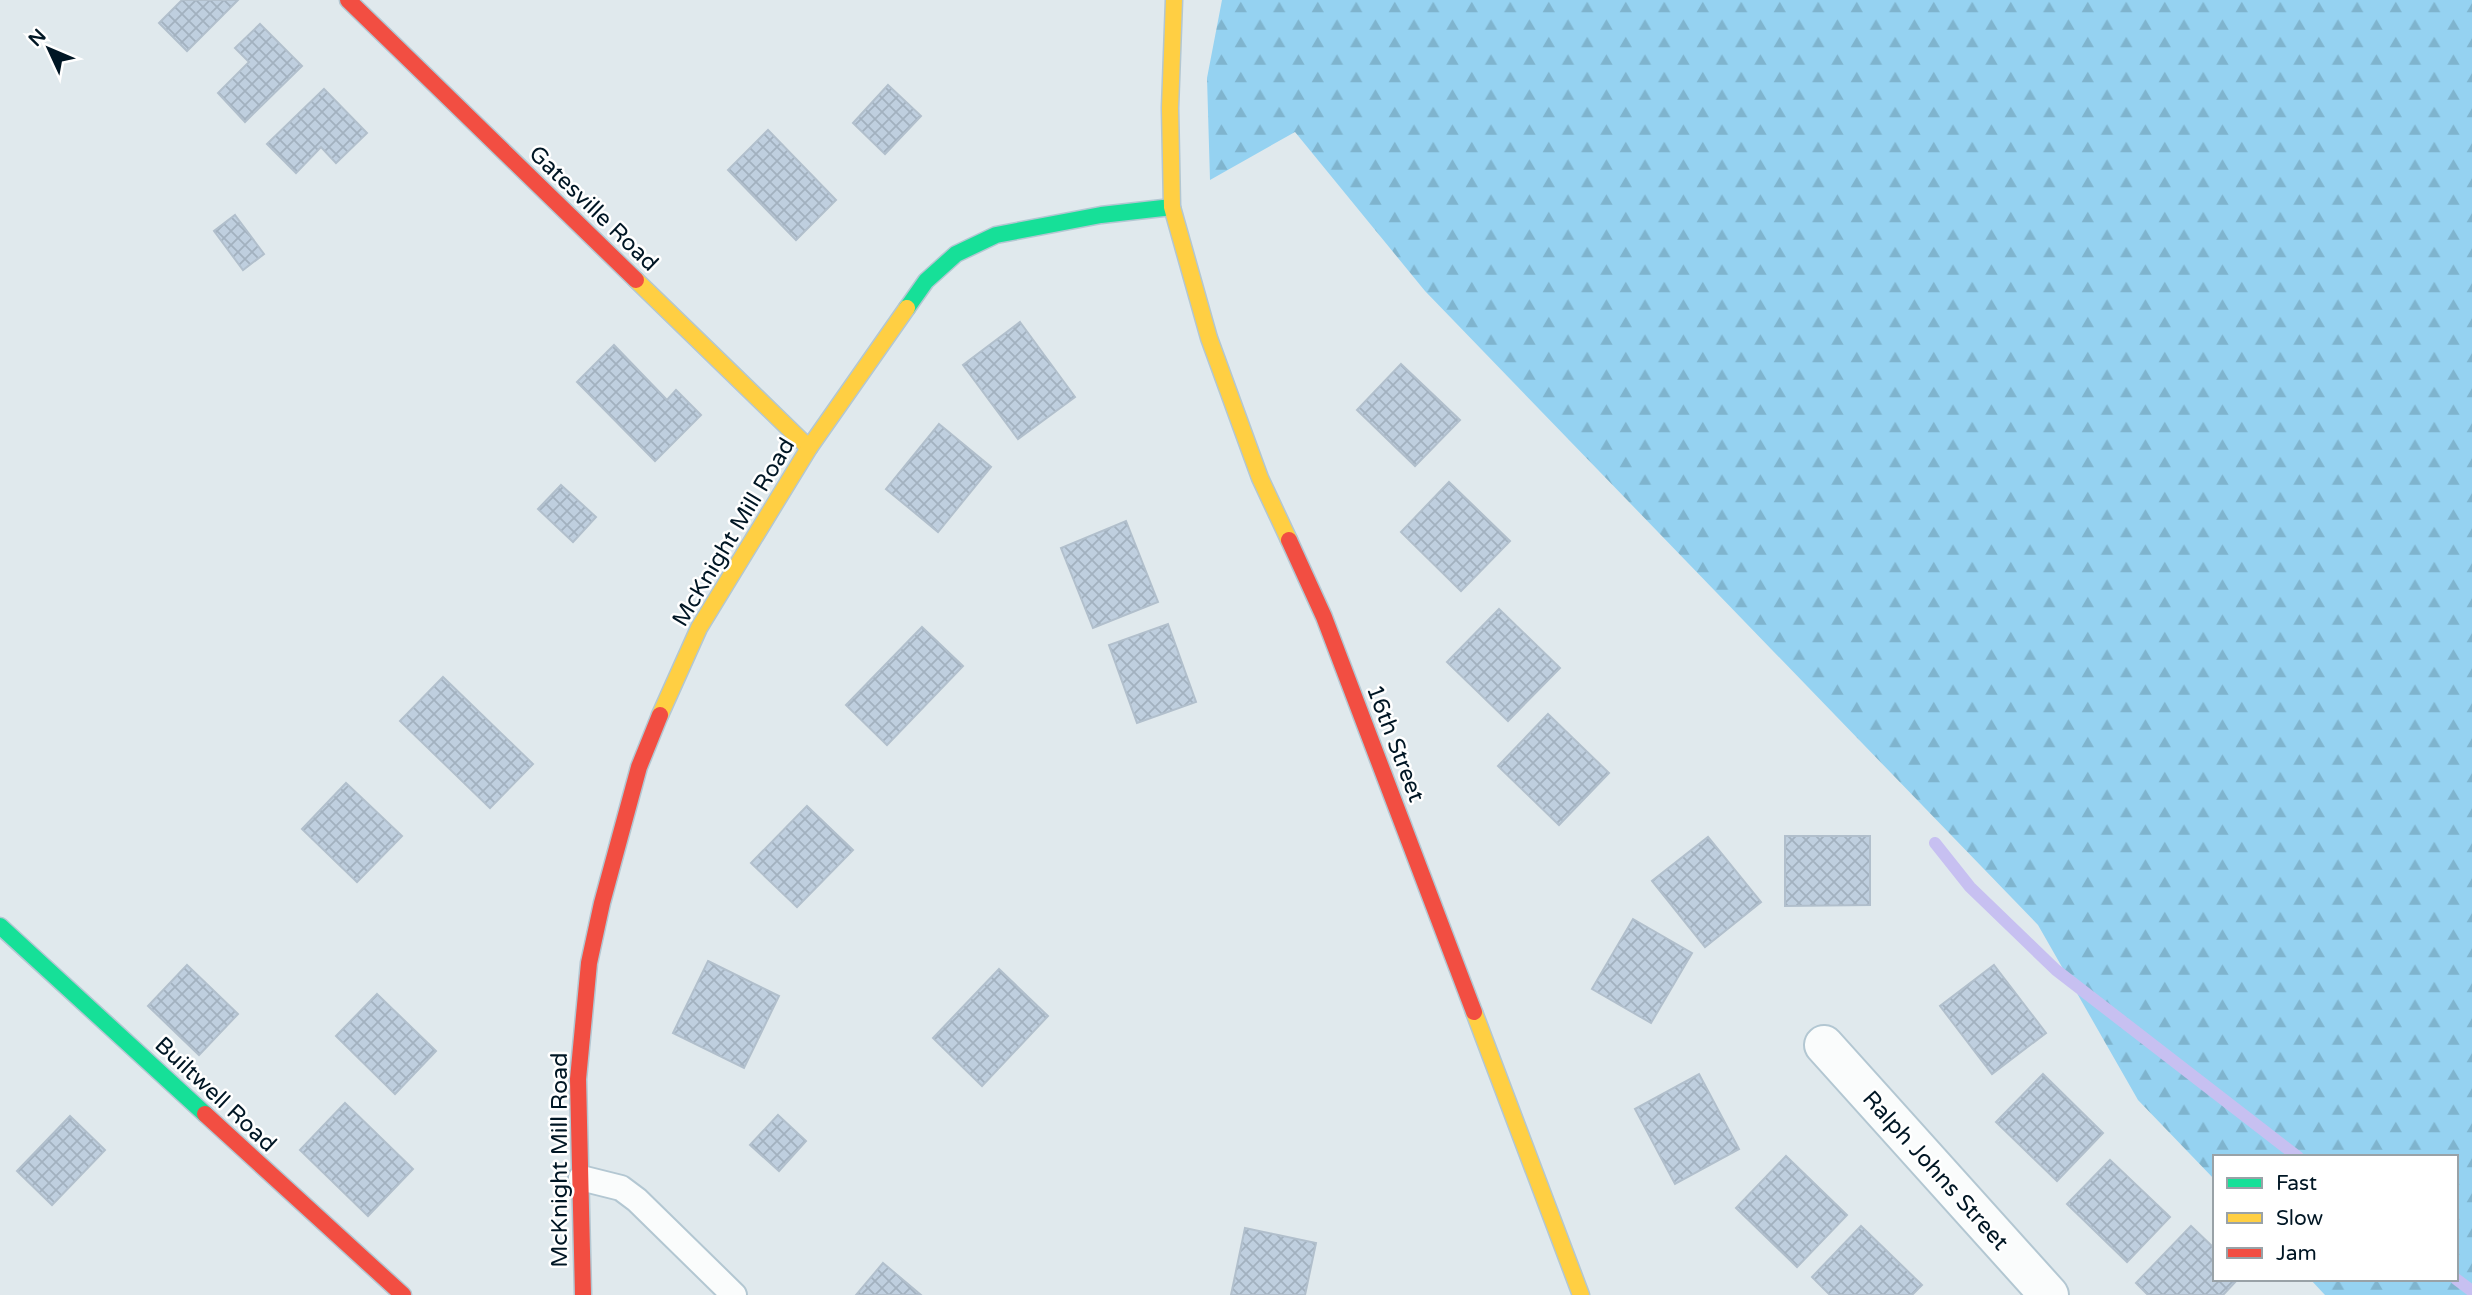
<svg xmlns="http://www.w3.org/2000/svg" width="2472" height="1295" viewBox="0 0 2472 1295" font-family="'Varela Round',sans-serif">
  <style>
    .forest { fill: url(#forest-firs) }
    .lines { fill: none; stroke-linecap: round; stroke-linejoin: round }
    .stream { stroke: #c7c0f1; stroke-width: 12 }
    .building { fill: url(#building-cross-hatch); stroke: #b1bfcc; stroke-width: 2 }
    .lane-casing { stroke: #b3c7d2; stroke-width: 28 }
    .street-casing { stroke: #b3c7d2; stroke-width: 42 }
    .fast-casing { stroke: #b3c7d2; stroke-width: 19 }
    .slow-casing { stroke: #b3c7d2; stroke-width: 19 }
    .jam-casing { stroke: #b3c7d2; stroke-width: 19 }
    .lane { stroke: #fafcfc; stroke-width: 24 }
    .street { stroke: #fafcfc; stroke-width: 38 }
    .fast { stroke: #16e098; stroke-width: 16 }
    .slow { stroke: #ffcf43; stroke-width: 16 }
    .jam { stroke: #f24e42; stroke-width: 16 }
    .labels { text-anchor: middle; stroke-width: 5; stroke-linejoin: round; paint-order: stroke }
    .street-label { font-size: 23px; fill: #001624; stroke: #fff }
  </style>
  <defs>
    <pattern id="forest-firs" width="22" height="20" patternUnits="userSpaceOnUse" patternTransform="scale(1.75)"><rect width="22" height="20" fill="#95d2f1"/><path d="M5 1l3.5 6h-7zM16 11l3.5 6h-7z" fill="#7fb4ce"/></pattern>
    <pattern id="building-cross-hatch" width="8" height="8" patternUnits="userSpaceOnUse" patternTransform="scale(1.75)"><rect width="8" height="8" fill="#bfcfdf"/><path d="M0 0l8 8M0 8l8-8" fill="none" stroke="#a2b1bf"/></pattern>
  </defs>
  <rect width="100%" height="100%" fill="#e0e9ed"/>
  <path class="forest" d="M1222 0H2472V1295H2325L2310 1279H2456V1157H2215V1180L2138 1100 2038 925 1425 291 1295 132 1210 180 1207 78Z"/>
  <g class="lines">
    <g class="stream">
      <path d="M1935 843 1970 887 2056 970 2298 1157"/>
      <path d="M2456 1279 2472 1291"/>
    </g>
  </g>
  <g class="building">
    <path d="M182 0H238L187 51 159 23Z"/>
    <path d="M260 24 302 66 245 122 218 93 249 62 235 48Z"/>
    <path d="M888 85 921 116 885 154 853 123Z"/>
    <path d="M324 89 367 133 336 163 321 147 296 173 267 144Z"/>
    <path d="M768 130 836 200 796 240 728 170Z"/>
    <path d="M235 215 264 254 243 270 214 231Z"/>
    <path d="M1020 322 1075 397 1018 439 963 365Z"/>
    <path d="M614 345 667 400 676 390 701 415 655 461 577 382Z"/>
    <path d="M1401 364 1460 420 1415 466 1357 410Z"/>
    <path d="M939 424 991 467 938 532 886 489Z"/>
    <path d="M1449 482 1510 541 1461 591 1401 532Z"/>
    <path d="M561 485 596 517 573 542 538 509Z"/>
    <path d="M1126 521 1158 602 1093 628 1061 548Z"/>
    <path d="M1499 609 1560 668 1508 721 1447 662Z"/>
    <path d="M1168 624 1196 702 1137 723 1109 645Z"/>
    <path d="M922 627 963 666 887 745 846 705Z"/>
    <path d="M443 677 533 764 490 808 400 721Z"/>
    <path d="M1548 714 1609 773 1559 825 1498 766Z"/>
    <path d="M346 783 402 836 357 882 302 829Z"/>
    <path d="M807 806 853 850 797 907 751 863Z"/>
    <path d="M1785 836H1870V905L1785 906Z"/>
    <path d="M1708 837 1761 902 1705 947 1652 881Z"/>
    <path d="M1633 919 1692 953 1651 1023 1592 989Z"/>
    <path d="M708 961 779 996 744 1068 673 1033Z"/>
    <path d="M187 965 238 1014 199 1055 148 1006Z"/>
    <path d="M1994 965 2046 1033 1992 1074 1940 1006Z"/>
    <path d="M999 969 1048 1016 982 1086 933 1038Z"/>
    <path d="M377 994 436 1051 395 1094 336 1036Z"/>
    <path d="M1699 1074 1739 1149 1675 1184 1635 1109Z"/>
    <path d="M2043 1074 2103 1133 2057 1181 1996 1122Z"/>
    <path d="M345 1103 413 1169 368 1216 300 1150Z"/>
    <path d="M778 1115 806 1141 779 1171 750 1145Z"/>
    <path d="M70 1116 105 1150 52 1205 17 1171Z"/>
    <path d="M1786 1156 1847 1215 1797 1267 1736 1208Z"/>
    <path d="M2110 1160 2170 1217 2127 1262 2067 1204Z"/>
    <path d="M1861 1226 1922 1285 1912 1295H1830L1812 1277Z"/>
    <path d="M2191 1226 2215 1249V1279H2238L2223 1295H2148L2136 1283Z"/>
    <path d="M1245 1228 1316 1243 1305 1295H1231Z"/>
    <path d="M883 1263 921 1295H856Z"/>
  </g>
  <g class="lines">
    <g class="lane-casing">
      <path id="lane" d="M581 1178 621 1188 637 1200 734 1295"/>
    </g>
    <g class="street-casing">
      <path id="street" d="M1824 1045 2049 1295"/>
    </g>
    <g class="fast-casing">
      <g id="fast">
        <path d="M907 308 926 281 956 254 996 235 1101 215 1172 207"/>
        <path d="M0 926 205 1114"/>
      </g>
    </g>
    <g class="slow-casing">
      <g id="slow">
        <path d="M1174 0 1170 108 1172 207 1209 338 1260 478 1289 540"/>
        <path d="M636 280 809 448"/>
        <path d="M660 715 699 628 809 448 907 308"/>
        <path d="M1474 1012 1581 1295"/>
      </g>
    </g>
    <g class="jam-casing">
      <g id="jam">
        <path d="M348 0 636 280"/>
        <path d="M1289 540 1324 617 1474 1012"/>
        <path d="M205 1114 403 1295"/>
        <path d="M583 1295 578 1079 589 963 602 903 639 767 660 715"/>
      </g>
    </g>
    <use href="#lane" class="lane"/>
    <use href="#street" class="street"/>
    <use href="#fast" class="fast"/>
    <use href="#slow" class="slow"/>
    <use href="#jam" class="jam"/>
  </g>
  <g class="labels">
    <g class="street-label">
      <text transform="translate(594 208) rotate(44)" y="8">Gatesville Road</text>
      <text transform="translate(733 532) rotate(-59)" y="8">McKnight Mill Road</text>
      <text transform="translate(1396 743) rotate(69)" y="8">16th Street</text>
      <text transform="translate(216 1094) rotate(43)" y="8">Builtwell Road</text>
      <text transform="translate(559 1160) rotate(-90)" y="8">McKnight Mill Road</text>
      <text transform="translate(1936 1170) rotate(48)" y="8">Ralph Johns Street</text>
    </g>
  </g>
  <rect x="2213" y="1155" width="245" height="126" fill="#ffffff" stroke="#99a2a7" stroke-width="2"/>
  <rect x="2227" y="1178" width="35" height="10" fill="#16e098" stroke="#99a2a7" stroke-width="2"/>
  <text x="2276" y="1190" font-size="21" fill="#001624">Fast</text>
  <rect x="2227" y="1213" width="35" height="10" fill="#ffcf43" stroke="#99a2a7" stroke-width="2"/>
  <text x="2276" y="1225" font-size="21" fill="#001624">Slow</text>
  <rect x="2227" y="1248" width="35" height="10" fill="#f24e42" stroke="#99a2a7" stroke-width="2"/>
  <text x="2276" y="1260" font-size="21" fill="#001624">Jam</text>
  <g transform="translate(49 49) rotate(314)" stroke="#ffffff" stroke-width="5" paint-order="stroke">
  <path d="M0-5L12 26L0 18L-12 26Z" fill="#001624"/>
  <text y="-10" font-size="19" font-weight="bold" text-anchor="middle" fill="#001624">N</text>
  </g>
</svg>
